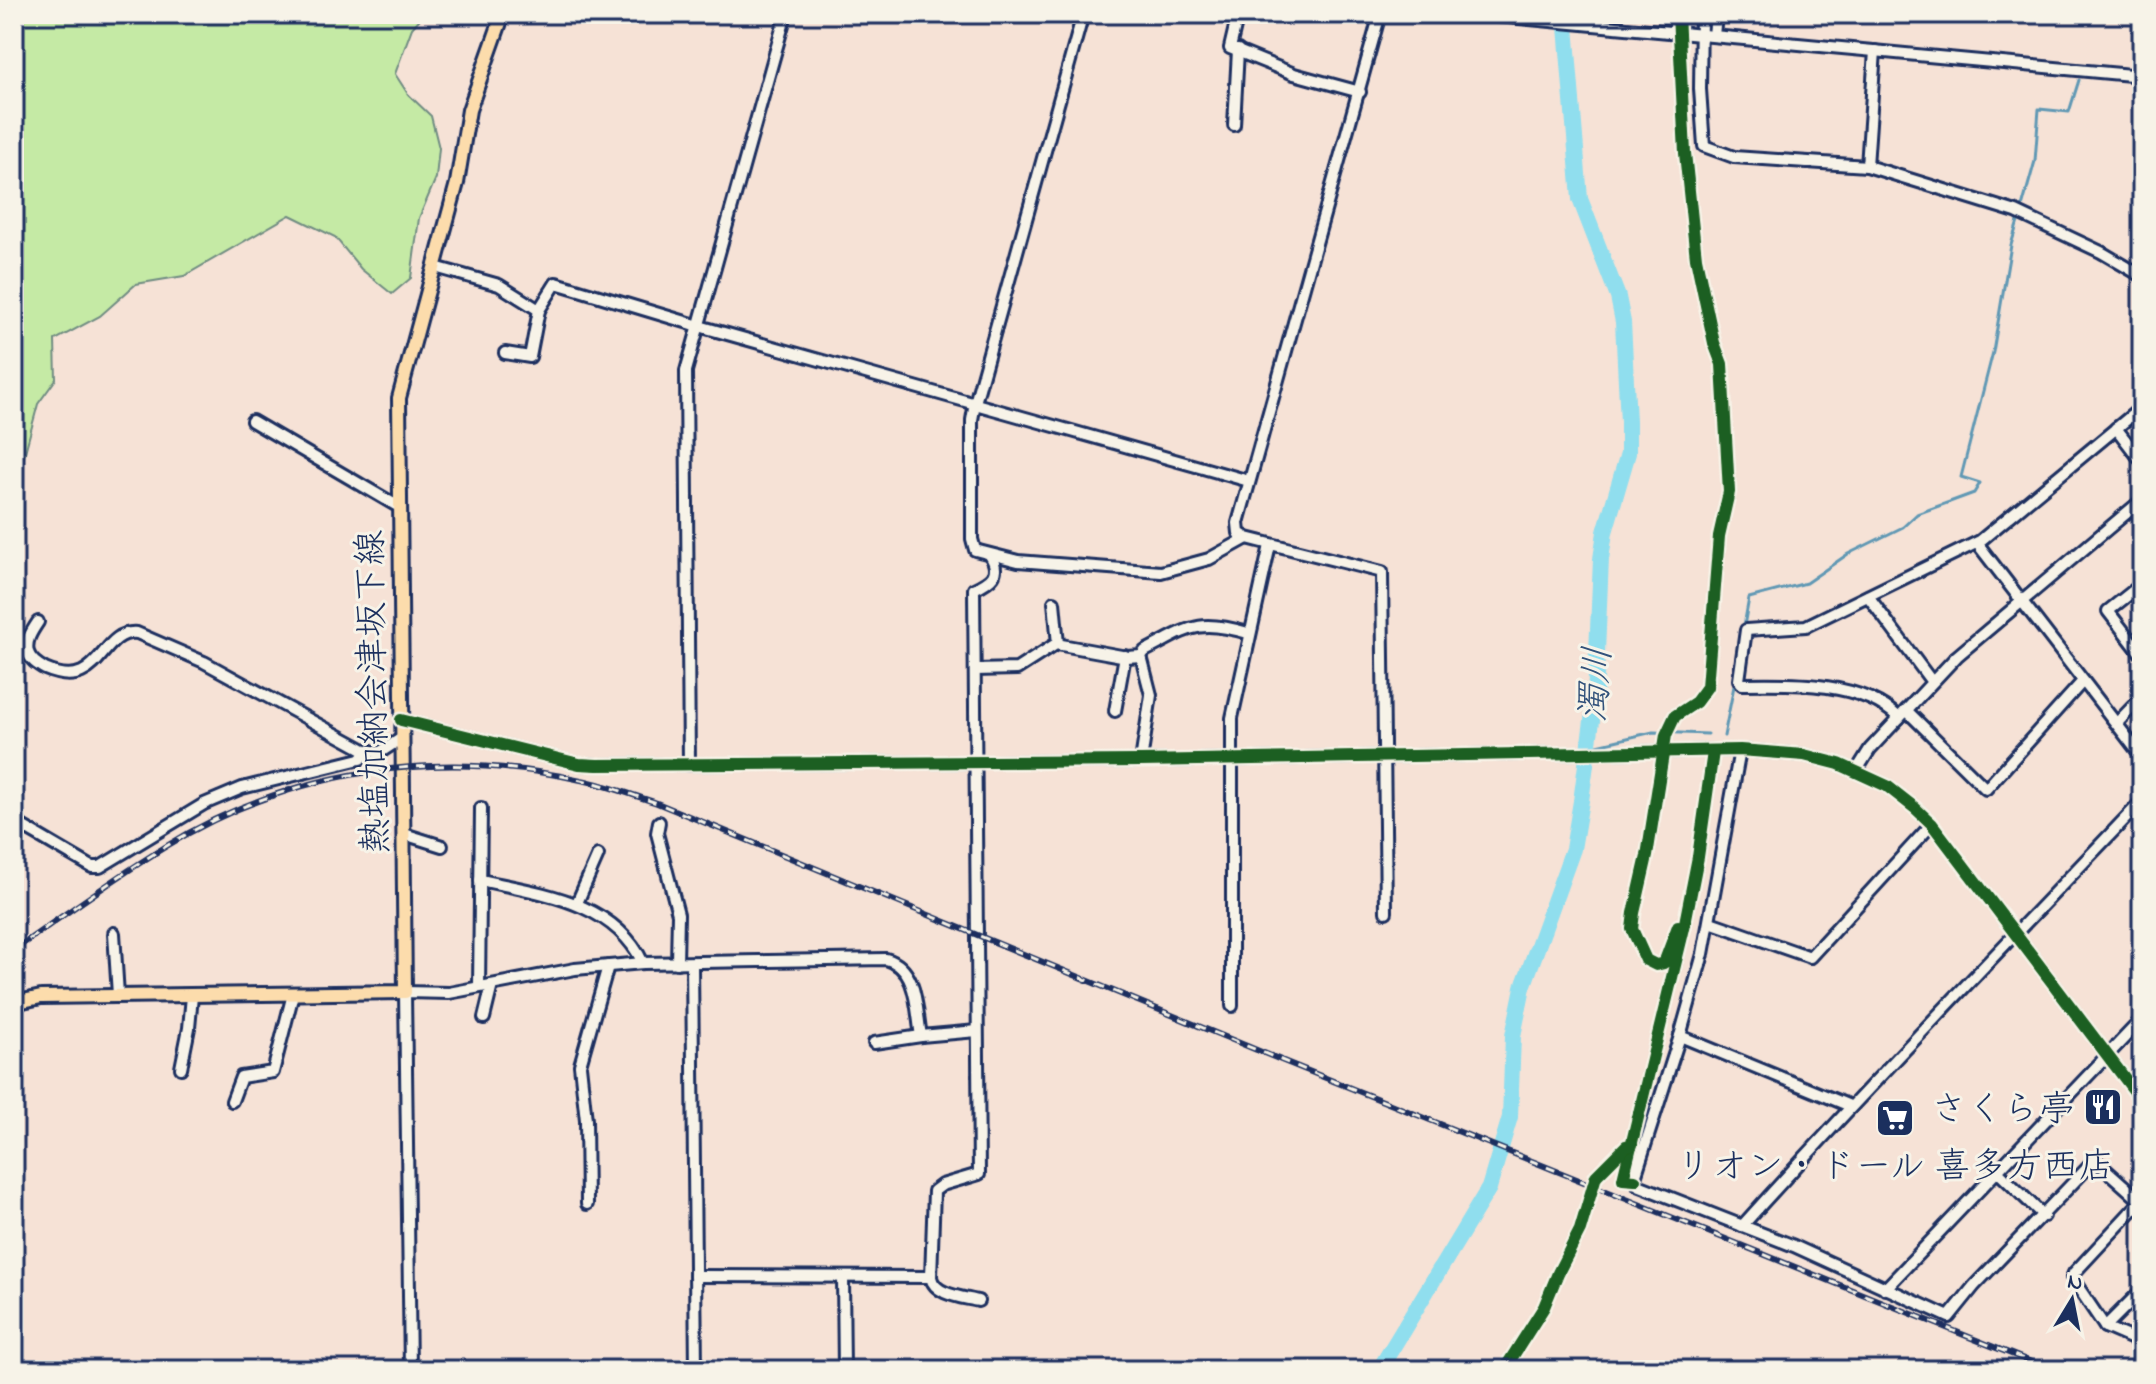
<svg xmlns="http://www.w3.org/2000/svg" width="2156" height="1384" viewBox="0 0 2156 1384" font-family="'Indie Flower','Klee One',sans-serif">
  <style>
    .green { fill: #c5eaa5; stroke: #708c82; stroke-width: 2 }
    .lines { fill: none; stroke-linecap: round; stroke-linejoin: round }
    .stream { stroke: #6198b4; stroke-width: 3 }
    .river { stroke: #90deee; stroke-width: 16 }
    .minor-casing { stroke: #1b2f5e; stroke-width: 16 }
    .major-casing { stroke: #1b2f5e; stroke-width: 18 }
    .minor { stroke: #f7f3e8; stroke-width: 10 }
    .major { stroke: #fcdcac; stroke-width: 12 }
    .rail-casing { stroke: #1b2f5e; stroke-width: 6 }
    .rail { stroke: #f7f3e8; stroke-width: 3; stroke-dasharray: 9; stroke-linecap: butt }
    .cycleway-casing { stroke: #f7f3e8; stroke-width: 17 }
    .cycleway { stroke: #1b5e20; stroke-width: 12 }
    .labels { text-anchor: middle; stroke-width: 6; stroke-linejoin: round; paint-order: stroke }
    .street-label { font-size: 36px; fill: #1b2f5e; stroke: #f7f3e8 }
    .poi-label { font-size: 36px; fill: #1b2f5e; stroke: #f7f3e8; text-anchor: end }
    .water-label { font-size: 38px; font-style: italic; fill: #32527b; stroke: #f7f3e8 }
  </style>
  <rect width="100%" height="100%" fill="#f6e2d6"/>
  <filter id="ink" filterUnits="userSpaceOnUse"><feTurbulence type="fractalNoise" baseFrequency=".0125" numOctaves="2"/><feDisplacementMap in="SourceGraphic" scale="16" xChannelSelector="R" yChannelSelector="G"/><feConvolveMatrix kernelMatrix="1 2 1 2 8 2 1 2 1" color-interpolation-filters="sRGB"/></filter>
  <g filter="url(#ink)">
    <path class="green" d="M14 14H424L412 28 395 74 408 94 431 116 439 148 436 178 419 218 411 278 392 294 361 269 335 237 290 215 184 276 136 284 100 316 55 340 56 379 38 404 14 493Z"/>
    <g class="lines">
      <g class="stream">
        <path d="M2021 211 2035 161 2039 109 2069 112 2079 80"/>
        <path d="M1744 626 1749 598 1806 583 1848 554 1903 527 1917 514 1974 493 1980 483 1961 477 1993 352 2011 245 2019 218"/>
        <path d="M1724 736 1735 681"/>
        <path d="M1589 747 1653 732 1708 734"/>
      </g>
      <path class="river" d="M1379 1370 1489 1188 1510 1117 1513 1036 1523 987 1573 849 1581 801 1595 699 1601 559 1605 532 1628 453V422L1623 322 1618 297 1580 199 1565 14"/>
      <g class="minor-casing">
        <g id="minor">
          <path d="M1083 14 975 403 972 420V539L975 550 1018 561 1161 572 1209 559 1247 538"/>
          <path d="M1238 14 1230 48 1294 74 1360 92"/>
          <path d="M1380 14 1238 523 1239 533 1247 538 1382 572 1386 912"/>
          <path d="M1476 14 2142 76"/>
          <path d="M1701 14 1700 89 1704 146 1734 157 1867 166 2016 212 2101 252 2142 276"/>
          <path d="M1714 36 1716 14"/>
          <path d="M1234 125 1238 50"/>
          <path d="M1867 166 1875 51"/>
          <path d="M435 267 499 285 539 310 556 283 699 326 1249 481"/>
          <path d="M505 353 530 357 539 310"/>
          <path d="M252 421 399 507"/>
          <path d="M2116 428 2142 462"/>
          <path d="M1977 543 2142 757"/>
          <path d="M2142 584 2108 611 2142 655"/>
          <path d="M1868 596 1932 682"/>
          <path d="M1054 602 1058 644"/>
          <path d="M38 622C32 631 25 641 28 652 30 660 38 665 45 669 102 694 99 629 137 633L204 662 363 749 379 753 402 738"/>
          <path d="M975 670 1017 669 1056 644 1127 657 1141 656"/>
          <path d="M1906 710 1986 789 2083 681"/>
          <path d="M1115 711 1125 656"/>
          <path d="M1899 718C1862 681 1791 683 1742 684L1739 680 1746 630 1806 626 1980 541 2142 407"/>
          <path d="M401 720 579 764 597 765 1141 761 1740 750 1804 755 1839 764 1887 786 1915 808 1932 824 2142 1101"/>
          <path d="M2117 723 2142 697"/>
          <path d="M1740 750 1703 954 1680 1036 1636 1174 1635 1180 1638 1185 1794 1246 1949 1317 1974 1286 2095 1160 2142 1202"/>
          <path d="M1141 761 1151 695 1141 656 1145 651C1190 628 1196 618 1248 633"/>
          <path d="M689 765 686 371 786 14"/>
          <path d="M1857 770 1870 749 1957 656 2142 500"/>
          <path d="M659 822 657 833 678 914 677 963"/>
          <path d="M14 828 22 826 92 867H100L204 804 242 788 360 759 370 751"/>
          <path d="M404 834 442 846"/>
          <path d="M480 880C539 893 614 901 643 963"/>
          <path d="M577 903 598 855"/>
          <path d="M1710 922 1810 957 1932 824"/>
          <path d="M114 933 118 995"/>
          <path d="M692 963 696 1370"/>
          <path d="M479 987 481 808"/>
          <path d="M1232 1006V718L1270 545"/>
          <path d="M484 1018 492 985"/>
          <path d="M1680 1036 1850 1106"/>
          <path d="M874 1043 921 1036"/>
          <path d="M181 1068 189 1028 192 996"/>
          <path d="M232 1101 241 1077 273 1072 293 994"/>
          <path d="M1997 1171 2044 1216"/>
          <path d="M2142 1200 2074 1273 2072 1278 2105 1327 2142 1343"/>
          <path d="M587 1204 586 1120 580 1065 608 966"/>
          <path d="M1742 1226C1873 1081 2008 942 2142 801"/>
          <path d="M695 1276 931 1277"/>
          <path d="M843 1277 844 1370"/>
          <path d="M1885 1289 2142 1019"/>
          <path d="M978 1301C962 1297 934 1295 931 1277L934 1191 942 1185 979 1174 974 589C991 581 1002 574 990 555"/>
          <path d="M2105 1327 2142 1290"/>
          <path d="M410 1370 405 992 449 993 575 969 643 963 886 959C918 968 916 1009 921 1036L977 1031"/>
        </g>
      </g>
      <g class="major-casing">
        <path id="major" d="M14 1003 41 997 405 992 399 398 457 183 469 110 503 14"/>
      </g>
      <use href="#minor" class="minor"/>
      <use href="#major" class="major"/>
      <g class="rail-casing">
        <path id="rail" d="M14 950C64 915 113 879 165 847 291 769 437 748 581 780 607 785 632 795 657 803L1281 1060 2051 1370"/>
      </g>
      <use href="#rail" class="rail"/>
      <g class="cycleway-casing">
        <g id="cycleway">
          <path d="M401 720 579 764 597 765 1141 761 1740 750 1804 755 1839 764 1887 786 1915 808 1932 824 2142 1101"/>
          <path d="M1684 928 1698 857 1713 752"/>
          <path d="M1635 1180 1623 1179 1684 928 1678 926 1664 963 1656 965 1646 960 1632 929 1634 913 1647 856 1666 735 1675 716 1696 702 1707 687 1719 536 1729 492 1722 364 1714 343 1696 258 1685 153 1678 14"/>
          <path d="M1504 1370 1544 1307 1558 1273 1580 1230 1596 1176 1626 1146 1632 1145"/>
        </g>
      </g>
      <use href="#cycleway" class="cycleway"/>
    </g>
  </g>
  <defs>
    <g id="restaurant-square" transform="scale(2)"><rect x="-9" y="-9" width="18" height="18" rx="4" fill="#1b2f5e" stroke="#f7f3e8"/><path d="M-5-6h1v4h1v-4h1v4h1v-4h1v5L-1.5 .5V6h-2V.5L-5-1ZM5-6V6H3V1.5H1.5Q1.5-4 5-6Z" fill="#fff"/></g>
    <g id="supermarket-square" transform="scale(2)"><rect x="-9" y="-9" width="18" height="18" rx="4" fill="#1b2f5e" stroke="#f7f3e8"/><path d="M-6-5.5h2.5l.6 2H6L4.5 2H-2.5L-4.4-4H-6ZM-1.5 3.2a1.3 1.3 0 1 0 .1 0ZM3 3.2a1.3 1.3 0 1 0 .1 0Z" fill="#fff"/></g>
  </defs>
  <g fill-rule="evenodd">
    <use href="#restaurant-square" x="2103" y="1107"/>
    <use href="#supermarket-square" x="1895" y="1118"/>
  </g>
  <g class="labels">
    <g class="street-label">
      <text transform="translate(371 692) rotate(-91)" y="13">熱塩加納会津坂下線</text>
    </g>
    <g class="poi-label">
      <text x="2075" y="1120">さくら亭</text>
      <text x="1895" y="1177" text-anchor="middle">リオン・ドール 喜多方西店</text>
    </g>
    <g class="water-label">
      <text transform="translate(1594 684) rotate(-86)" y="13">濁川</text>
    </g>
  </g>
  <rect width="2156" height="1384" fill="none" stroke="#f7f3e8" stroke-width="48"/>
  <rect x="24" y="24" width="2108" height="1336" fill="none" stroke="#1b2f5e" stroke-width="3" filter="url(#ink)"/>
  <g transform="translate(2072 1300) rotate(10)" stroke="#f7f3e8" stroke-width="6" paint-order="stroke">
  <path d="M0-6L14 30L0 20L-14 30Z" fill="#1b2f5e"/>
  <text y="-12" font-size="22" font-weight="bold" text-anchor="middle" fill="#1b2f5e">N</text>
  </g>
</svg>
